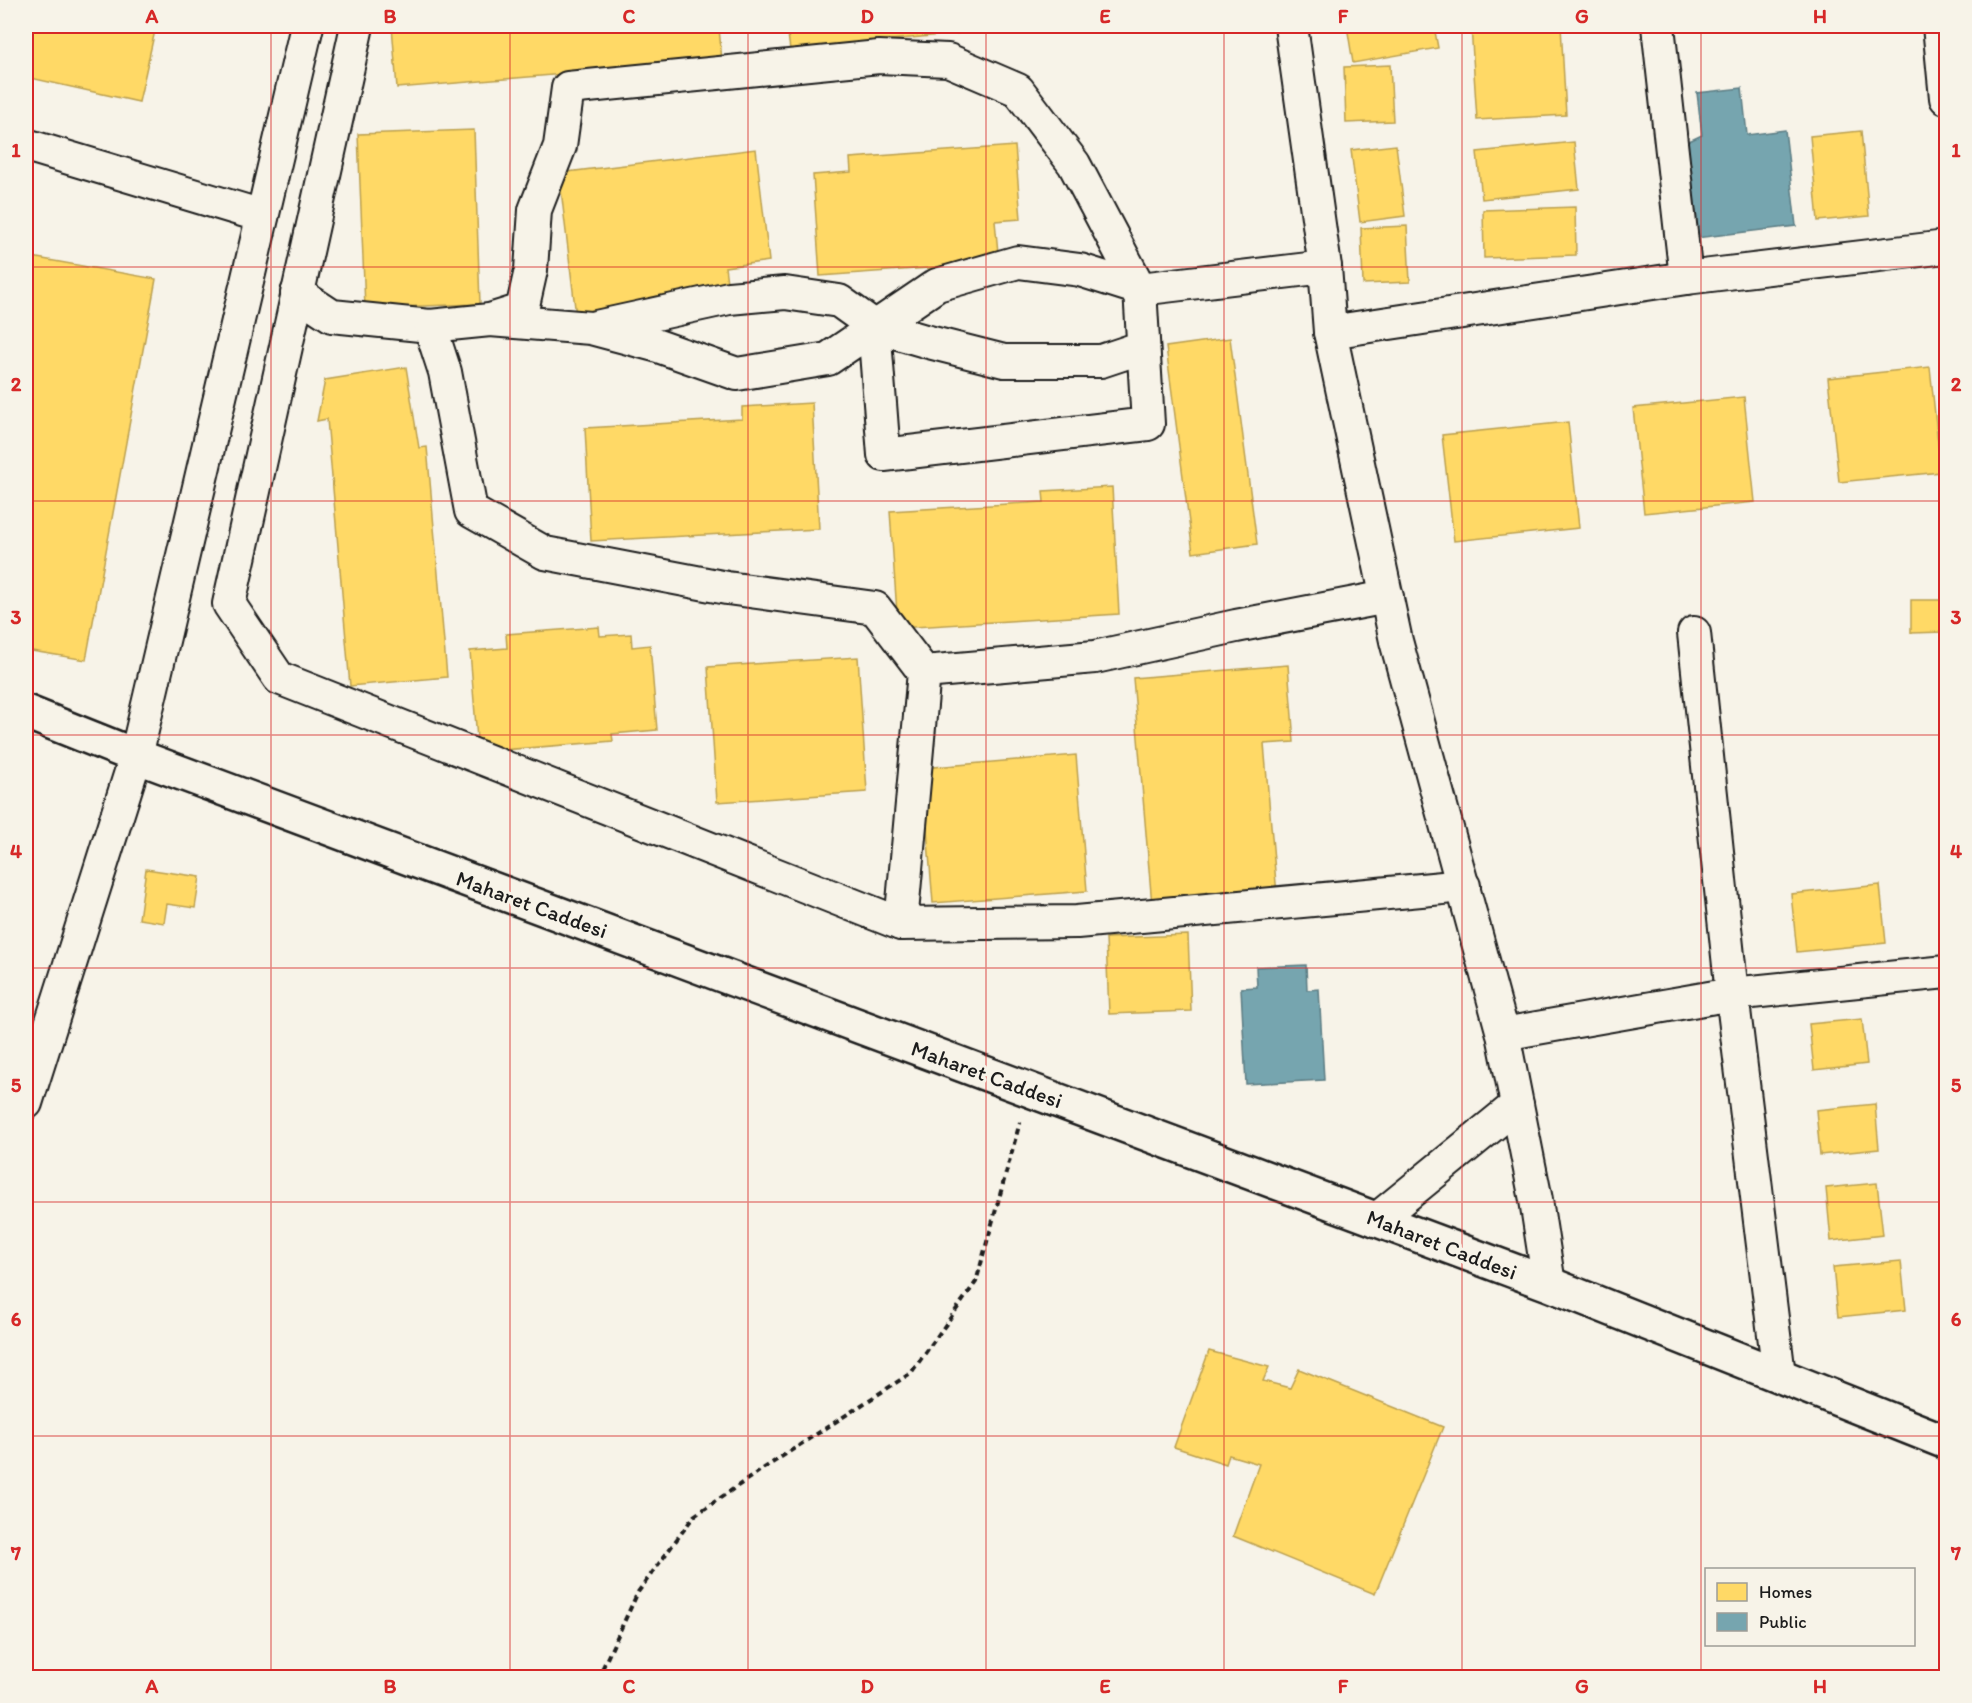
<svg xmlns="http://www.w3.org/2000/svg" width="1972" height="1703" viewBox="0 0 1972 1703" font-family="Itim,sans-serif">
  <style>
    .homes { fill: #ffd966; stroke: #bba050; stroke-width: 1.5 }
    .public { fill: #76a5af; stroke: #5b7c83; stroke-width: 1.5 }
    .lines { fill: none; stroke-linecap: round; stroke-linejoin: round }
    .minor-casing { stroke: #1c1c1c; stroke-width: 36 }
    .tertiary-casing { stroke: #1c1c1c; stroke-width: 38 }
    .path { stroke: #1c1c1c; stroke-width: 4; stroke-dasharray: 6 4.5; stroke-linecap: butt }
    .minor { stroke: #f7f3e8; stroke-width: 32 }
    .tertiary { stroke: #f7f3e8; stroke-width: 33 }
    .grid { fill: none; stroke: #d62828; stroke-width: 1.5; stroke-opacity: 0.55 }
    .labels { text-anchor: middle; stroke-width: 6; stroke-linejoin: round; paint-order: stroke }
    .street-label { font-size: 22px; fill: #1c1c1c; stroke: #f7f3e8 }
    .neatline { fill: none; stroke: #d62828; stroke-width: 2 }
    .grid-label { font-size: 20px; text-anchor: middle; font-weight: bold; fill: #d62828 }
  </style>
  <rect width="100%" height="100%" fill="#f7f3e8"/>
  <filter id="ink" filterUnits="userSpaceOnUse"><feTurbulence type="fractalNoise" baseFrequency=".0167" numOctaves="2"/><feDisplacementMap in="SourceGraphic" scale="12" xChannelSelector="R" yChannelSelector="G"/><feConvolveMatrix kernelMatrix="1 2 1 2 8 2 1 2 1" color-interpolation-filters="sRGB"/></filter>
  <g filter="url(#ink)">
    <g class="homes">
      <path d="M26 26H156L139 102 26 77Z"/>
      <path d="M392 26H752L719 28 722 61 397 88Z"/>
      <path d="M787 26H1033L790 50Z"/>
      <path d="M1347 26H1434L1438 48 1353 63Z"/>
      <path d="M1471 26H1561L1566 115 1477 120Z"/>
      <path d="M1390 65 1393 121 1346 123 1344 67Z"/>
      <path d="M474 130 480 304 365 308 358 134Z"/>
      <path d="M1861 131 1869 216 1818 221 1810 136Z"/>
      <path d="M1574 142 1579 189 1482 199 1477 152Z"/>
      <path d="M1396 145 1405 216 1360 222 1351 150Z"/>
      <path d="M1015 146 1021 219 995 221 999 263 820 276 813 175 851 172 850 158Z"/>
      <path d="M756 149 769 261 725 267 729 298 576 316 559 173Z"/>
      <path d="M1575 207 1576 255 1484 258 1483 210Z"/>
      <path d="M1407 226 1410 282 1363 284 1361 228Z"/>
      <path d="M26 256 156 279 86 660 26 650Z"/>
      <path d="M1230 338 1257 544 1193 553 1166 347Z"/>
      <path d="M406 367 419 448 427 447 447 677 350 686 327 419 317 421 325 380Z"/>
      <path d="M1930 367 1941 472 1839 482 1828 378Z"/>
      <path d="M1744 397 1755 502 1644 513 1633 408Z"/>
      <path d="M812 403 819 529 591 541 585 428 742 419V407Z"/>
      <path d="M1568 422 1579 528 1454 541 1442 435Z"/>
      <path d="M1112 487 1119 614 898 628 890 511 1044 502 1043 491Z"/>
      <path d="M1911 600H1944V632L1911 633Z"/>
      <path d="M599 627 600 636 631 634 632 647 650 645 657 730 612 734 613 741 478 752 470 651 507 648 506 634Z"/>
      <path d="M858 657 867 792 717 802 708 667Z"/>
      <path d="M1288 665 1294 742 1264 744 1277 895 1152 905 1133 678Z"/>
      <path d="M1076 755 1087 891 933 903 922 768Z"/>
      <path d="M146 869 200 877 195 908 167 904 164 923 139 919Z"/>
      <path d="M1880 885 1886 943 1797 952 1791 894Z"/>
      <path d="M1188 935 1191 1011 1109 1014 1106 938Z"/>
      <path d="M1862 1019 1867 1064 1814 1070 1809 1024Z"/>
      <path d="M1946 1047V1074H1943L1941 1048Z"/>
      <path d="M1875 1104 1879 1149 1820 1155 1816 1110Z"/>
      <path d="M1877 1183 1883 1235 1831 1241 1826 1188Z"/>
      <path d="M1901 1261 1906 1310 1838 1317 1833 1267Z"/>
      <path d="M1209 1351 1269 1367 1263 1381 1290 1388 1299 1369 1443 1427 1375 1594 1233 1536 1259 1464 1229 1455 1226 1464 1174 1447Z"/>
    </g>
    <g class="public">
      <path d="M1742 88 1747 135 1785 130 1796 226 1696 238 1685 143 1702 135 1697 93Z"/>
      <path d="M1306 965 1307 990 1319 989 1324 1080 1246 1084 1241 988 1257 987 1256 967Z"/>
    </g>
    <g class="lines">
      <g class="minor-casing">
        <g id="minor">
          <path d="M357 26 229 604 279 678 901 924 1077 922 1464 886"/>
          <path d="M1291 26 1325 267 1330 332 1396 641 1503 1034 1536 1200 1549 1284"/>
          <path d="M1658 26 1686 278"/>
          <path d="M1939 26 1946 98"/>
          <path d="M26 145 262 216"/>
          <path d="M297 293 332 316 430 326 490 320 522 310 531 270 535 210 560 146 568 88 879 57 948 60 1018 90 1074 164 1140 289 1325 267"/>
          <path d="M490 320 591 328 655 345 737 374 828 359 937 285 1018 262 1080 270 1140 289 1148 424 884 455 874 326 925 341 1004 361H1101L1143 347"/>
          <path d="M430 326 445 372 471 511 545 553 727 588 875 608 924 672 1095 657 1236 626 1387 597"/>
          <path d="M596 327 729 298 785 293 839 301 874 326"/>
          <path d="M1330 332 1686 278 1946 247"/>
          <path d="M1694 633 1732 994 1779 1375"/>
          <path d="M901 924 924 672"/>
          <path d="M1503 1034 1732 994 1946 972"/>
          <path d="M26 1103 136 756 307 26"/>
          <path d="M1376 1220 1517 1105"/>
        </g>
      </g>
      <g class="tertiary-casing">
        <path id="tertiary" d="M26 712 136 756 1549 1284 1946 1442"/>
      </g>
      <path class="path" d="M598 1678 638 1592 694 1516 758 1472 911 1373 976 1282 1020 1122"/>
      <use href="#minor" class="minor"/>
      <use href="#tertiary" class="tertiary"/>
    </g>
  </g>
  <path class="grid" d="M271 26V1678M510 26V1678M748 26V1678M986 26V1678M1224 26V1678M1462 26V1678M1701 26V1678M26 267H1946M26 501H1946M26 735H1946M26 968H1946M26 1202H1946M26 1436H1946"/>
  <g class="labels">
    <g class="street-label">
      <text transform="translate(532 904) rotate(20)" y="8">Maharet Caddesi</text>
      <text transform="translate(987 1074) rotate(20)" y="8">Maharet Caddesi</text>
      <text transform="translate(1442 1244) rotate(21)" y="8">Maharet Caddesi</text>
    </g>
  </g>
  <rect width="1972" height="1703" fill="none" stroke="#f7f3e8" stroke-width="66"/>
  <rect x="1705" y="1568" width="210" height="78" fill="#f7f3e8" stroke="#9f9d96" stroke-width="1.5"/>
  <rect x="1717" y="1583" width="30" height="18" fill="#ffd966" stroke="#9f9d96" stroke-width="1.5"/>
  <text x="1759" y="1598" font-size="18" fill="#1c1c1c">Homes</text>
  <rect x="1717" y="1613" width="30" height="18" fill="#76a5af" stroke="#9f9d96" stroke-width="1.5"/>
  <text x="1759" y="1628" font-size="18" fill="#1c1c1c">Public</text>
  <rect x="33" y="33" width="1906" height="1637" class="neatline"/>
  <g class="grid-label">
    <text x="152" y="23">A</text>
    <text x="390" y="23">B</text>
    <text x="629" y="23">C</text>
    <text x="867" y="23">D</text>
    <text x="1105" y="23">E</text>
    <text x="1343" y="23">F</text>
    <text x="1582" y="23">G</text>
    <text x="1820" y="23">H</text>
    <text x="16" y="157">1</text>
    <text x="1956" y="157">1</text>
    <text x="16" y="391">2</text>
    <text x="1956" y="391">2</text>
    <text x="16" y="624">3</text>
    <text x="1956" y="624">3</text>
    <text x="16" y="858">4</text>
    <text x="1956" y="858">4</text>
    <text x="16" y="1092">5</text>
    <text x="1956" y="1092">5</text>
    <text x="16" y="1326">6</text>
    <text x="1956" y="1326">6</text>
    <text x="16" y="1560">7</text>
    <text x="1956" y="1560">7</text>
    <text x="152" y="1693">A</text>
    <text x="390" y="1693">B</text>
    <text x="629" y="1693">C</text>
    <text x="867" y="1693">D</text>
    <text x="1105" y="1693">E</text>
    <text x="1343" y="1693">F</text>
    <text x="1582" y="1693">G</text>
    <text x="1820" y="1693">H</text>
  </g>
</svg>
